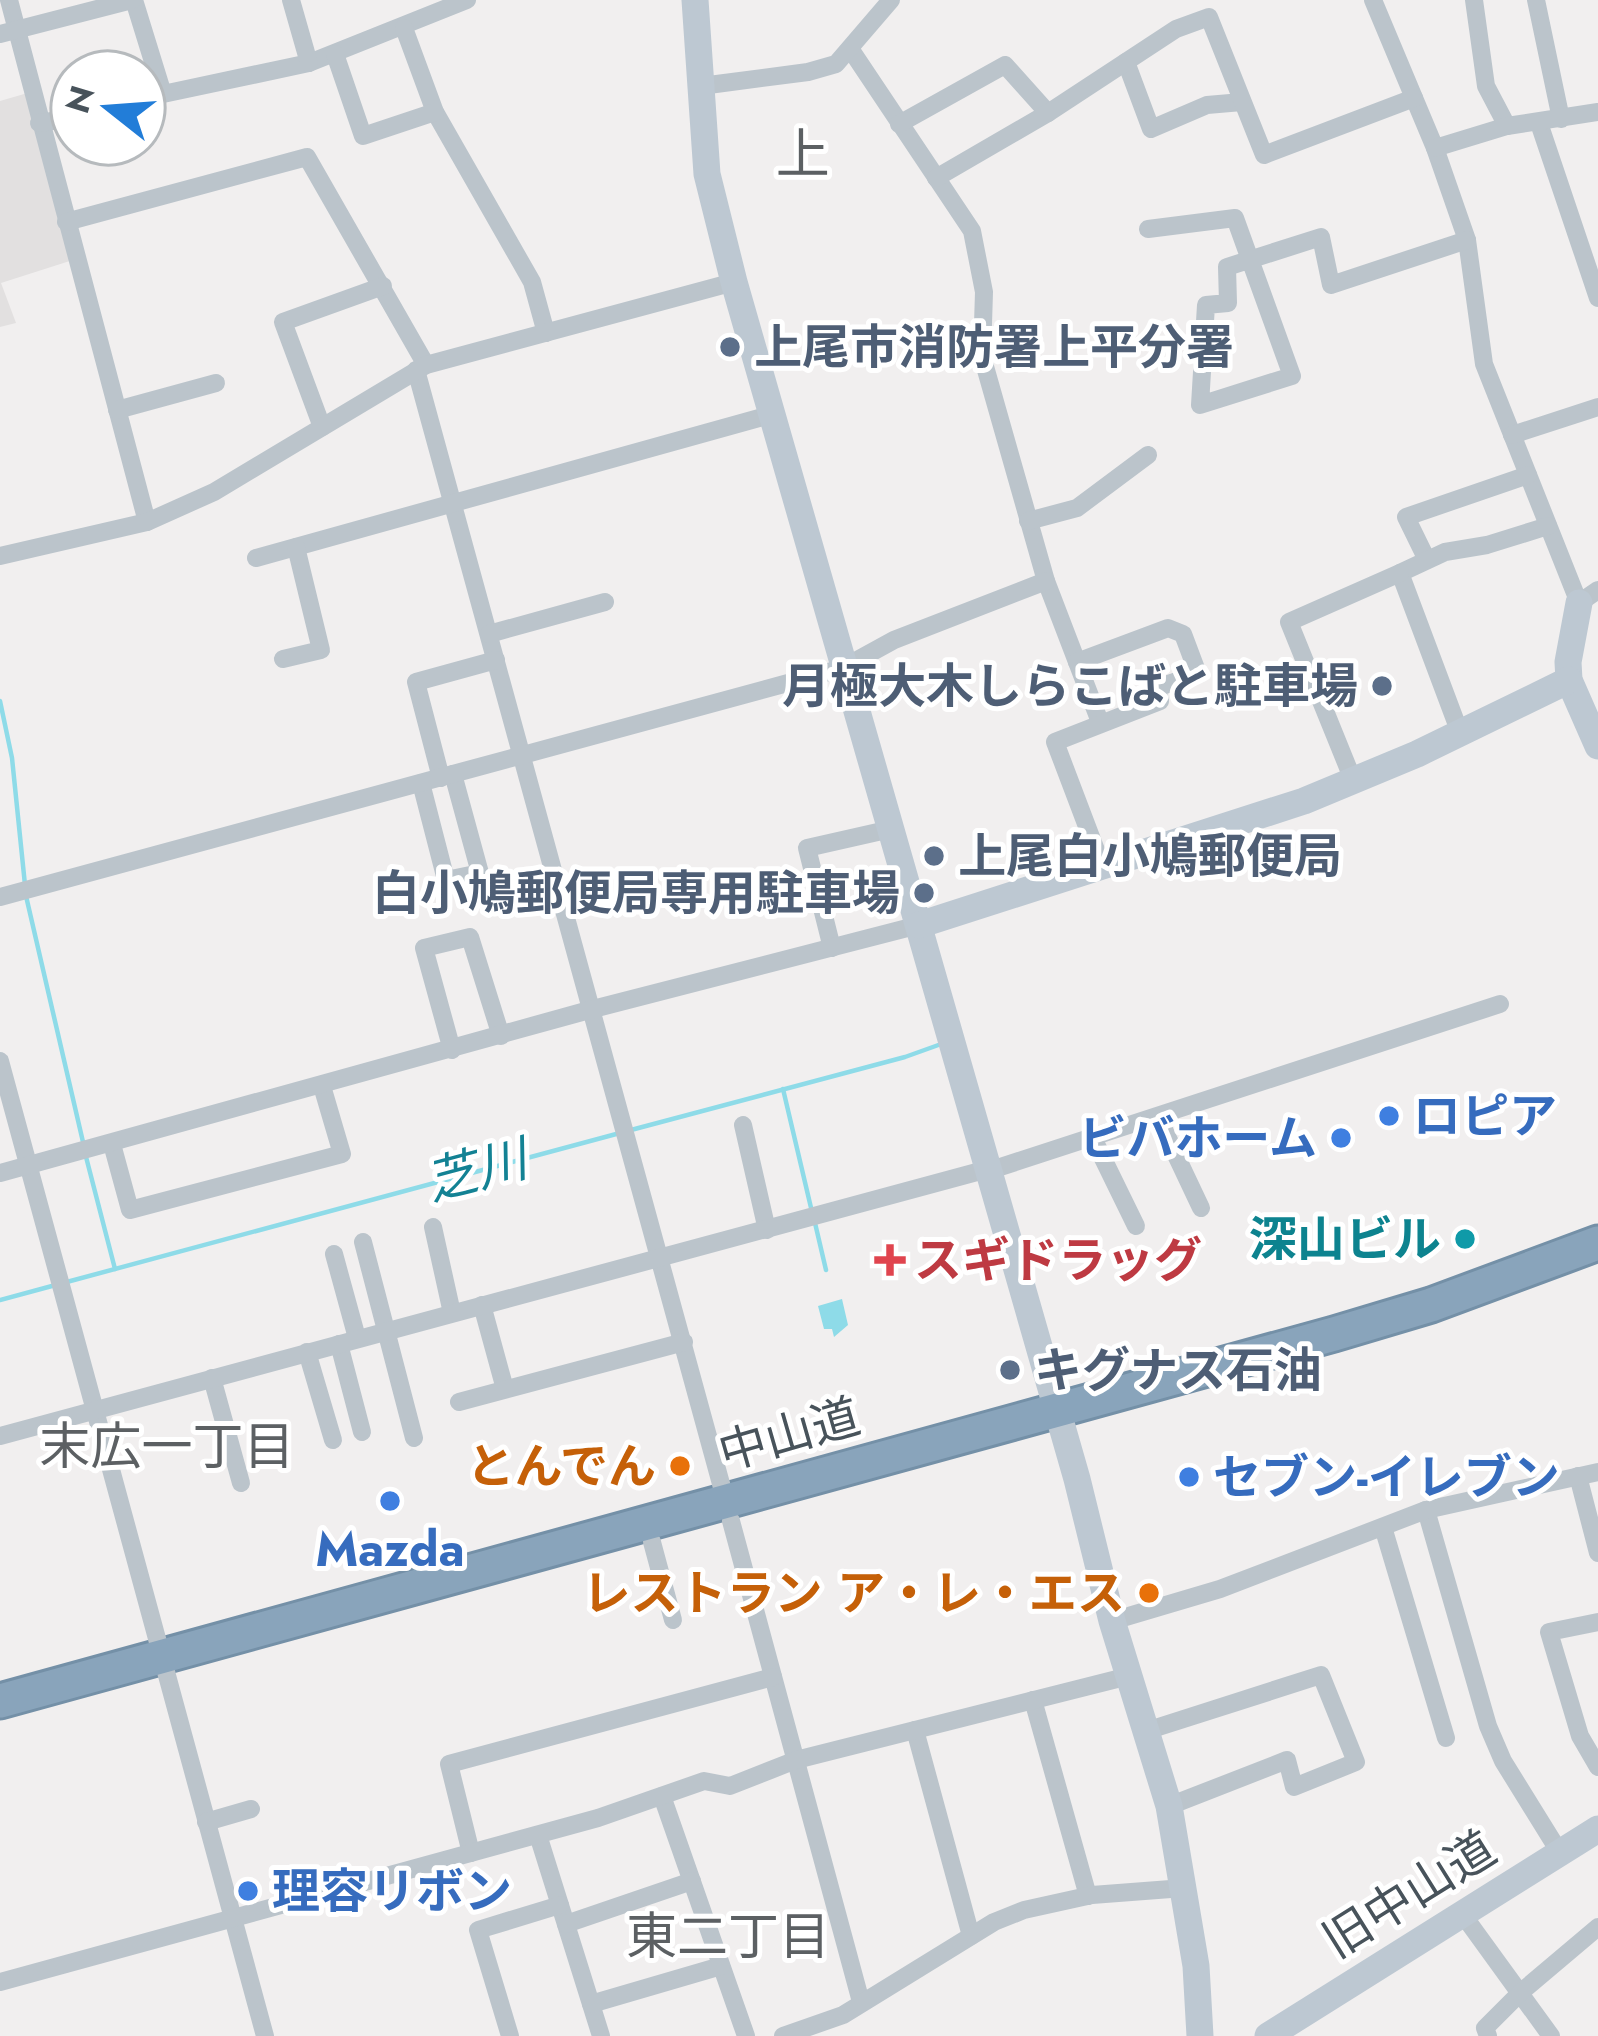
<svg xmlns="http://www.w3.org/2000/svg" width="1598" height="2036" viewBox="0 0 1598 2036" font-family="Jost,'Noto Sans JP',sans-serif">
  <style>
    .education { fill: #e2e0e0 }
    .water { fill: #8edbe8 }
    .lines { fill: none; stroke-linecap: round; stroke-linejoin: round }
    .stream { stroke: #8edbe8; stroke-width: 4.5 }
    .highway-casing { stroke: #7490a7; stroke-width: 39 }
    .street { stroke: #bbc4cb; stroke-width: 18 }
    .secondary { stroke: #bdc8d2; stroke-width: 27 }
    .highway { stroke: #89a4bb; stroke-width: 33 }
    .service-dot { fill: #5c6f8a; stroke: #fff; stroke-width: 4.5 }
    .shop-dot { fill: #3f7fe0; stroke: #fff; stroke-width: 4.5 }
    .culture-dot { fill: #0f9aa8; stroke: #fff; stroke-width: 4.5 }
    .health-dot { fill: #e0444e; stroke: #fff; stroke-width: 4.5 }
    .food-dot { fill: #e8710a; stroke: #fff; stroke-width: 4.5 }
    .labels { text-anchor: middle; stroke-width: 10; stroke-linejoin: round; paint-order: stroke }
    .service-label { font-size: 48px; font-weight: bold; fill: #4e5e75; stroke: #fff; text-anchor: start }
    .shop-label { font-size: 48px; font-weight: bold; fill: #366cbe; stroke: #fff; text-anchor: start }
    .culture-label { font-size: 48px; font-weight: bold; fill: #0d838f; stroke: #fff; text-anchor: end }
    .health-label { font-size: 48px; font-weight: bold; fill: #be3a42; stroke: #fff; text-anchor: start }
    .street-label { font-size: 48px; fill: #48535b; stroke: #fff }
    .food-label { font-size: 48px; font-weight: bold; fill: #c56008; stroke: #fff; text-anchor: end }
    .water-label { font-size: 51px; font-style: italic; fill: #138294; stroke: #fff }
    .neighbourhood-label { font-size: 51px; fill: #5c6063; stroke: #fff }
    .quarter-label { font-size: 54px; fill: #5c6063; stroke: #fff }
  </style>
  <rect width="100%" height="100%" fill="#f1efef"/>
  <path class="education" d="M31 92 76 259 1 283 16 323 0 327V101Z"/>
  <path class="water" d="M842 1299 848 1325 834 1337 832 1329H824L818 1306Z"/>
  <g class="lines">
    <g class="stream">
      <path d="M0 701 12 758 25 885"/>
      <path d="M26 896 83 1142"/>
      <path d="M783 1089 812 1212"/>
      <path d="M631 1130 905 1057 944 1043"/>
      <path d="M85 1153 115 1269"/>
      <path d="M815 1223 826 1270"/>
      <path d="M63 1283 620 1133"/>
      <path d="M0 1300 52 1286"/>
    </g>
    <g class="highway-casing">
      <path id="highway" d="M0 1701 1334 1334 1431 1305 1598 1243"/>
    </g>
    <g class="street">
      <path d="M9 0 147 522"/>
      <path d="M134 0 163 94 309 63 467 0"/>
      <path d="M291 0 309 63"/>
      <path d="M1373 0 1435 148 1467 240 1484 364 1579 603 1598 590"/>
      <path d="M1474 0 1486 86 1507 126"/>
      <path d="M1536 0 1561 119"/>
      <path d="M404 28 435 112 532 282 546 333"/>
      <path d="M0 34 132 0"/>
      <path d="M851 50 972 231 984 292 982 356 1046 581 1100 722"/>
      <path d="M335 54 363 136 435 112"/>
      <path d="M1126 62 1151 129 1207 105 1242 102"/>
      <path d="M701 86 808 72 836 64 891 0"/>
      <path d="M39 123 72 118"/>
      <path d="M1539 123 1598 298"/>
      <path d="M899 124 1005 65 1048 113"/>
      <path d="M1435 148 1507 126 1598 112"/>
      <path d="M936 178 1048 113 1176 29 1209 17 1264 155 1414 98"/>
      <path d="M66 222 307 157 426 365"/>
      <path d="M1148 229 1235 218 1292 376 1200 405 1206 305 1228 303 1227 267 1321 237 1331 285 1467 240"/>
      <path d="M416 370 726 1502"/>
      <path d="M117 410 216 383"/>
      <path d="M322 427 283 322 383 286"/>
      <path d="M1512 435 1598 407"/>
      <path d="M1028 521 1077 508 1148 455"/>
      <path d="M0 556 147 522 214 492 426 365 734 282"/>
      <path d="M256 558 770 415"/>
      <path d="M1427 560 1406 517 1528 475"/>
      <path d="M489 634 605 602"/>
      <path d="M283 659 321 650 296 547"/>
      <path d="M1077 662 1168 628 1183 634 1198 674 1156 688 1160 701 1055 742 1102 866"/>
      <path d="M1460 733 1400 573 1445 552 1487 545 1548 526"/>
      <path d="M441 778 416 682 496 660"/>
      <path d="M1353 780 1289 622 1400 573"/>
      <path d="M421 783 446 880 480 873 453 774"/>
      <path d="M0 897 843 668 894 640 1046 581"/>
      <path d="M832 948 807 848 891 829"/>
      <path d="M452 1050 424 948 470 937 501 1036"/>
      <path d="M0 1061 265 2036"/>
      <path d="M1158 1117 1201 1208"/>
      <path d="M743 1125 767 1230"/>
      <path d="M1093 1138 1136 1226"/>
      <path d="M112 1144 130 1210 342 1154 322 1086"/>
      <path d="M988 1171 1500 1004"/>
      <path d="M0 1173 593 1009 919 925"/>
      <path d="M433 1227 452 1313"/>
      <path d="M363 1242 414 1438"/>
      <path d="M334 1254 357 1338"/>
      <path d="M482 1305 505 1389"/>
      <path d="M339 1344 362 1432"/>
      <path d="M307 1352 333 1440"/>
      <path d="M212 1378 241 1483"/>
      <path d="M459 1402 684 1342"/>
      <path d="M0 1436 988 1169"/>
      <path d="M1578 1476 1598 1553"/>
      <path d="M1426 1510 1488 1726 1503 1761 1560 1853"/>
      <path d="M731 1521 861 2002"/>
      <path d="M1383 1527 1446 1738"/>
      <path d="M652 1542 673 1620"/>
      <path d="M1112 1621 1220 1589 1426 1510 1598 1472"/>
      <path d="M1598 1622 1549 1632 1580 1736 1598 1767"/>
      <path d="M1033 1700 1088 1896"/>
      <path d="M915 1730 971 1936"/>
      <path d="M1146 1731 1321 1675 1356 1762 1294 1787 1287 1760 1169 1806"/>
      <path d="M662 1796 746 2036"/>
      <path d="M206 1822 251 1809"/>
      <path d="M538 1835 601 2036"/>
      <path d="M471 1853 449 1764 773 1677"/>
      <path d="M1461 1912 1551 2036"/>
      <path d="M566 1924 692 1881"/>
      <path d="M0 1982 598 1818 704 1781 730 1786 796 1760 1129 1676"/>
      <path d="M591 2004 721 1966"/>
      <path d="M510 2036 478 1930 560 1905"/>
      <path d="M783 2036 843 2015 994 1922 1024 1910 1092 1895 1184 1888"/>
      <path d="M1488 2036 1485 2028 1520 1993 1598 1927"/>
    </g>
    <g class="secondary">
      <path d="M695 0 707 174 734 282 1077 1479 1112 1621 1169 1806 1196 1966 1200 2036"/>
      <path d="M1579 603 1568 662 1569 680 1598 746"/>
      <path d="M919 925 1304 801 1417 754 1569 680"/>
      <path d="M1268 2036 1598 1829"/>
    </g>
    <use href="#highway" class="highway"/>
  </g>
  <g class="service-dot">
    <circle cx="730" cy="347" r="12"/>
    <circle cx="1382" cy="686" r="12"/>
    <circle cx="934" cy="856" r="12"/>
    <circle cx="924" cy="893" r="12"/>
    <circle cx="1010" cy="1370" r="12"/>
  </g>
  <g class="shop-dot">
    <circle cx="1389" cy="1116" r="12"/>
    <circle cx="1341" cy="1138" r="12"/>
    <circle cx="1189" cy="1477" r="12"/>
    <circle cx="390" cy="1501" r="12"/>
    <circle cx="248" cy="1891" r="12"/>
  </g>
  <circle class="culture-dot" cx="1465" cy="1239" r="12"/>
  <path class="health-dot" d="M884 1242h12v12h12v12h-12v12h-12v-12h-12v-12h12z"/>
  <g class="food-dot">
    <circle cx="680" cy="1466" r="12"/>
    <circle cx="1149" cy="1593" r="12"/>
  </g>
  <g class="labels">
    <g class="service-label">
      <text x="754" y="364">上尾市消防署上平分署</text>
      <text x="1358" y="703" text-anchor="end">月極大木しらこばと駐車場</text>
      <text x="958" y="873">上尾白小鳩郵便局</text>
      <text x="900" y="910" text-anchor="end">白小鳩郵便局専用駐車場</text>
      <text x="1034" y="1387">キグナス石油</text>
    </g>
    <g class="shop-label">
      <text x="1413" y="1133">ロピア</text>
      <text x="1317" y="1155" text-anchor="end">ビバホーム</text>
      <text x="1213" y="1494">セブン-イレブン</text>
      <text x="390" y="1566" text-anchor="middle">Mazda</text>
      <text x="272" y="1908">理容リボン</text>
    </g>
    <g class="culture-label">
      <text x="1441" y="1256">深山ビル</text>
    </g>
    <g class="health-label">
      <text x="914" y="1277">スギドラッグ</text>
    </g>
    <g class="street-label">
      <text transform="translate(789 1434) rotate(-16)" y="17">中山道</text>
      <text transform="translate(1409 1894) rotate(-32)" y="17">旧中山道</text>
    </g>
    <g class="food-label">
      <text x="656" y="1483">とんでん</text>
      <text x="1125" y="1610">レストラン ア・レ・エス</text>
    </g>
    <g class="water-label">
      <text transform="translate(476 1170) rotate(-15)" y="18">芝川</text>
    </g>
    <g class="neighbourhood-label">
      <text x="167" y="1464">末広一丁目</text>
      <text x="728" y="1954">東二丁目</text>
    </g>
    <g class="quarter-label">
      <text x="803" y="173">上</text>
    </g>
  </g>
  <g transform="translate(108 108) rotate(287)"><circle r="57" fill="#ffffff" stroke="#b6babd" stroke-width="3"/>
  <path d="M0-9L21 45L0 30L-21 45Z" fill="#227dd8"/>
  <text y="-18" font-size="33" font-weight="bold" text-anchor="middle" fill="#48535b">N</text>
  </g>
</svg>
